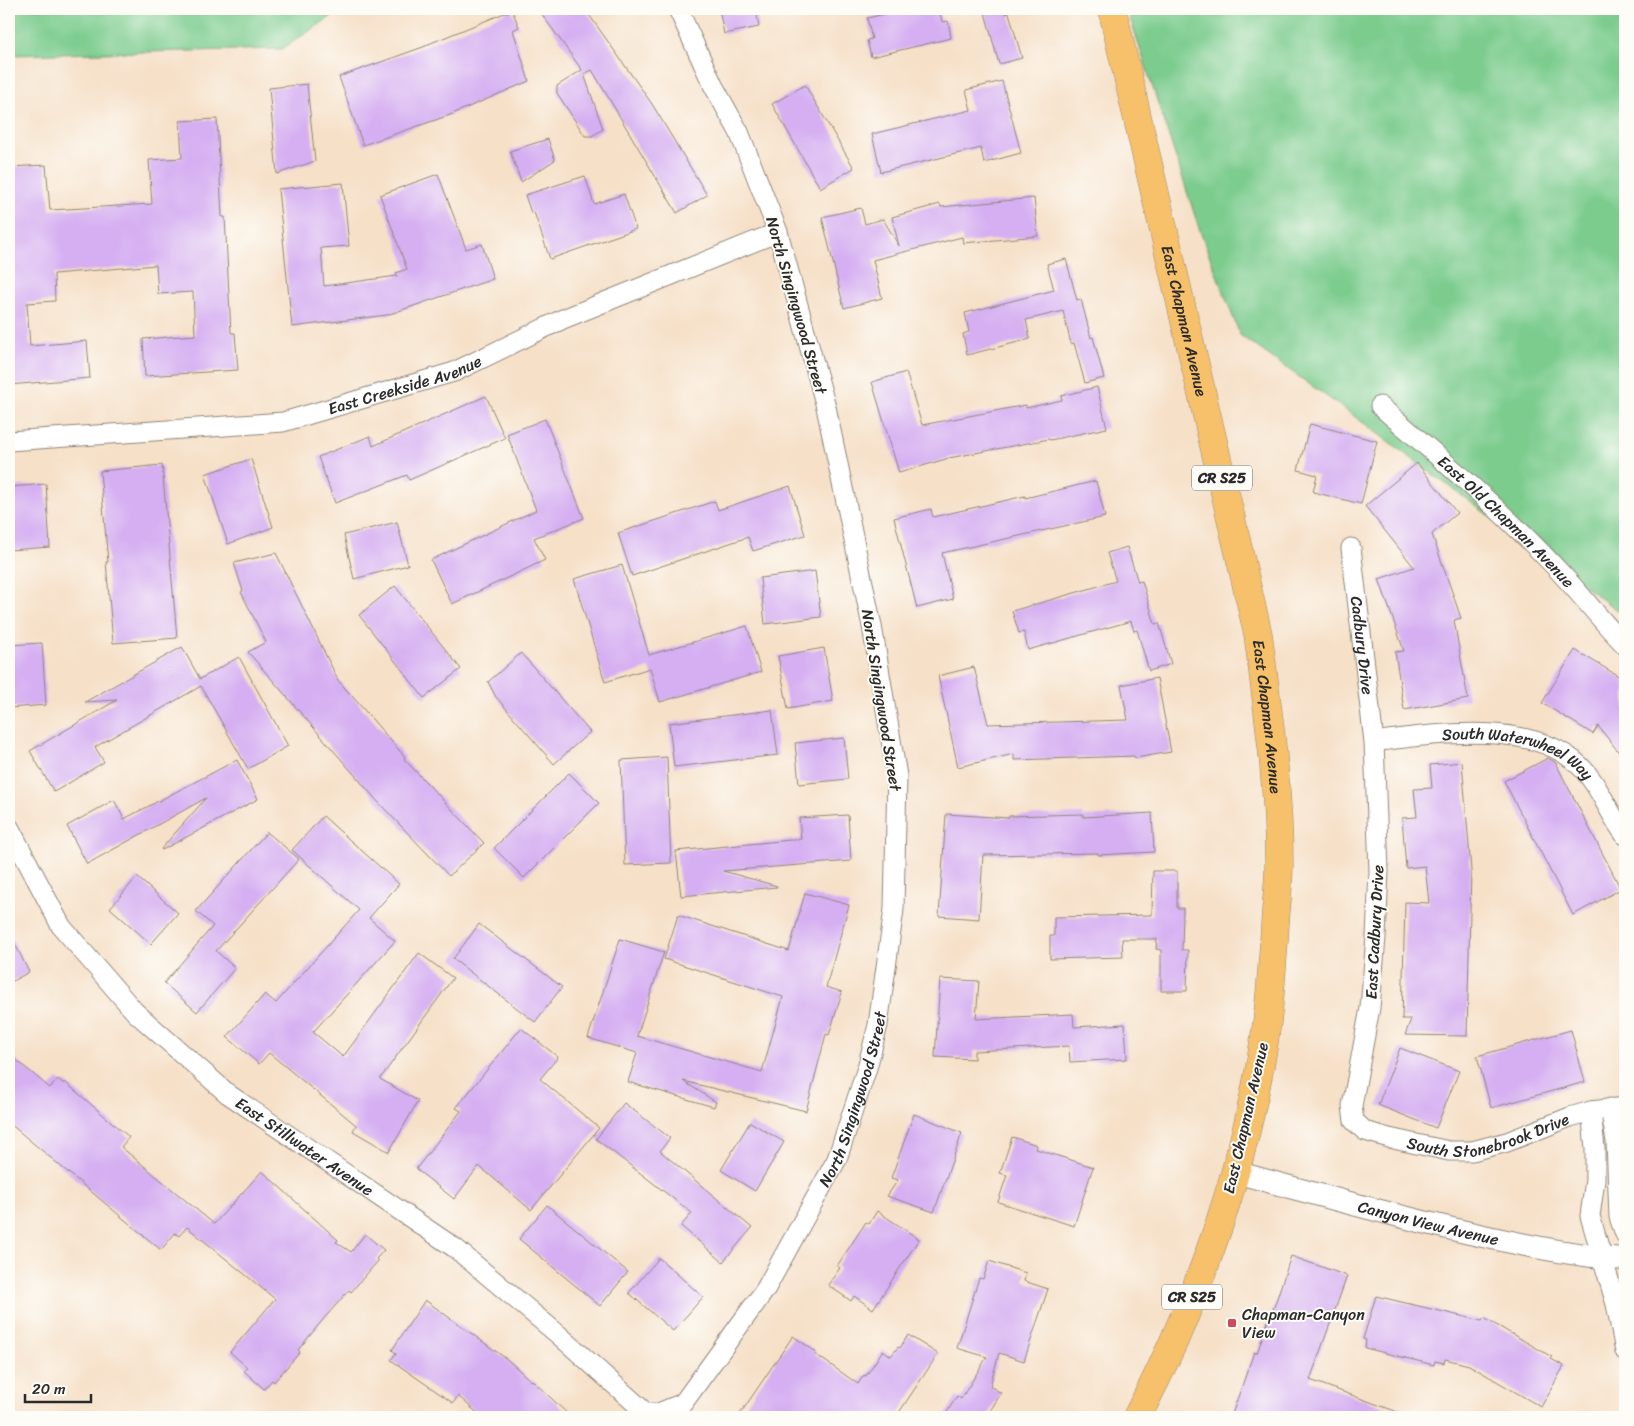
<svg xmlns="http://www.w3.org/2000/svg" width="1634" height="1426" font-family="Sriracha,sans-serif">
  <style>
    .green { fill: #7bcc8e; stroke: #537c5c }
    .building { fill: #d5aff2 }
    .lines { fill: none; stroke-linecap: round; stroke-linejoin: round }
    .minor-casing { stroke: #90867a; stroke-width: 21 }
    .tertiary-casing { stroke: #90867a; stroke-width: 24 }
    .primary-casing { stroke: #90867a; stroke-width: 29 }
    .minor { stroke: #fff; stroke-width: 19 }
    .tertiary { stroke: #fff; stroke-width: 22 }
    .primary { stroke: #f7c06b; stroke-width: 28 }
    .poi-dot { fill: #d1495b; stroke: #fdfcf7; stroke-width: 2 }
    .labels { text-anchor: middle; stroke-width: 4; stroke-linejoin: round; paint-order: stroke }
    .shield { fill: #fdfcf7; stroke: #6a6a68; stroke-width: 1 }
    .shield-label { font-size: 15px; font-weight: bold; fill: #2b2b2b }
    .street-label { font-size: 16px; fill: #2b2b2b; stroke: #fdfcf7 }
    .poi-label { font-size: 16px; fill: #2b2b2b; stroke: #fdfcf7; text-anchor: start }
  </style>
  <rect width="100%" height="100%" fill="#fdfcf7"/>
  <filter id="ink" filterUnits="userSpaceOnUse"><feTurbulence type="fractalNoise" baseFrequency=".02" numOctaves="2"/><feDisplacementMap in="SourceGraphic" scale="10" xChannelSelector="R" yChannelSelector="G"/><feConvolveMatrix kernelMatrix="1 2 1 2 8 2 1 2 1" color-interpolation-filters="sRGB"/></filter>
  <filter id="wash" filterUnits="userSpaceOnUse"><feTurbulence type="fractalNoise" baseFrequency=".0096" numOctaves="4" result="noise"/><feDisplacementMap in="SourceGraphic" scale="20" xChannelSelector="R" yChannelSelector="G"/><feGaussianBlur stdDeviation="1.12" result="paint"/><feColorMatrix in="noise" values="0 0 0 0 0 0 0 0 0 0 0 0 0 0 0 0 0 1.4 0 .05"/><feComposite in="paint" operator="in"/></filter>
  <g filter="url(#wash)">
    <rect width="100%" height="100%" fill="#f6e0c8"/>
    <!-- green -->
    <g class="green">
      <path d="M9 9H343L282 49 9 55Z"/>
      <path d="M1127 9H1625V616L1350 413 1240 335 1200 231Z"/>
    </g>
    <g id="blocks">
      <!-- building -->
      <g class="building">
        <path d="M538 9H585L652 104 707 195 677 213 592 70 584 74 603 129 592 136H585L557 93V86L582 70Z"/>
        <path d="M719 9H756L759 27 724 34Z"/>
        <path d="M907 9H939L942 22 948 21 951 38 871 57 867 40 872 39 867 18Z"/>
        <path d="M984 9H1005L1006 14 1009 13 1022 58 999 64Z"/>
        <path d="M512 10 519 27 513 30 529 81 450 115 363 145 339 77 426 46V45Z"/>
        <path d="M1002 81 1021 153 984 163 981 148 881 172 872 134 971 110 966 90Z"/>
        <path d="M307 84 315 161 277 174 269 88Z"/>
        <path d="M805 85 854 168 820 188 772 104Z"/>
        <path d="M217 119 222 217H225L231 333H235L238 370 145 376 143 339 195 335 193 292 158 294 156 265 54 274 55 301 27 303 30 346 87 341 90 378 9 385V167L46 165 50 210 152 204 149 160 182 158 180 121Z"/>
        <path d="M548 139 555 160 521 182 510 151Z"/>
        <path d="M438 174 466 249 482 244 493 279 387 315 292 327 278 189 343 183 349 246 321 248 324 286 397 276 396 273 407 269 380 195Z"/>
        <path d="M585 176 594 204 624 194 636 229 550 259 534 212 531 213 525 195Z"/>
        <path d="M1034 198 1038 236 963 243 962 237 873 260 882 298 844 308 822 217 861 208 865 224 883 219 899 246 892 217 940 204 941 207Z"/>
        <path d="M1066 259 1077 300 1081 299 1091 338 1093 337 1104 378 1085 383 1074 343 1071 344 1063 311 1026 320 1030 339 967 355 963 334 969 332 965 313 1054 290 1047 264Z"/>
        <path d="M906 372 922 425 1026 405V408L1062 400 1061 396 1097 387 1107 428 1050 440 1049 439 949 458 899 473 872 382Z"/>
        <path d="M486 396 505 438 409 480 407 475 335 503 318 457 370 436 373 446Z"/>
        <path d="M545 419 584 518 534 538 545 560 452 604 431 560 536 510 507 434Z"/>
        <path d="M1310 424 1377 441 1361 504 1313 492 1317 475 1298 470Z"/>
        <path d="M251 459 273 527 228 544 205 474Z"/>
        <path d="M1417 463 1457 513 1432 534 1461 618 1454 620 1468 699 1404 710 1395 652 1404 651 1379 579 1414 567 1365 506Z"/>
        <path d="M162 465 177 638 113 643 106 562H108L100 471Z"/>
        <path d="M1096 481 1105 517 942 553 953 599 917 608 894 518 931 509 933 517 1025 496V498Z"/>
        <path d="M46 484 50 547 9 550V487Z"/>
        <path d="M790 486 805 535 753 551 748 537 632 576 618 533 715 501 718 510Z"/>
        <path d="M397 522 408 565 354 579 344 535Z"/>
        <path d="M1127 547 1138 582 1142 581 1155 624 1159 623 1171 664 1149 671 1137 630 1134 631 1131 621 1028 650 1024 632 1019 633 1012 611 1116 581 1107 553Z"/>
        <path d="M276 553 338 680 405 757 404 759 484 843 449 876 379 803 248 652 266 642 241 592 243 591 234 563Z"/>
        <path d="M622 565 649 655 747 626 761 672 660 702 650 668 605 682 574 579Z"/>
        <path d="M815 571 821 617 765 624 760 578Z"/>
        <path d="M395 586 461 669 424 698 359 615Z"/>
        <path d="M42 643 46 705 9 708V645Z"/>
        <path d="M182 647 200 679 239 657 288 746 248 769 201 686 95 747 104 762 54 792 30 751 117 700 85 702Z"/>
        <path d="M824 648 833 701 788 709 778 656Z"/>
        <path d="M1575 650 1625 680V760L1598 726 1593 734 1542 703Z"/>
        <path d="M521 653 590 732 554 764 496 697 488 682Z"/>
        <path d="M974 667 988 724 1128 720 1121 685 1157 678 1171 752 1135 758 1134 756 1014 760V754L958 767 938 676Z"/>
        <path d="M772 710 778 755 674 767 669 723Z"/>
        <path d="M844 738 848 779 799 784 795 743Z"/>
        <path d="M667 757 671 863 625 865 621 760Z"/>
        <path d="M1548 758 1555 762 1621 889 1573 915 1504 781Z"/>
        <path d="M237 760 258 799 162 850 161 849 206 798 87 864 67 826 114 800 124 819Z"/>
        <path d="M1462 762 1471 870 1467 1036 1405 1035 1411 1019H1402L1405 902 1429 903 1425 866 1406 868 1402 818 1417 817 1414 789 1432 788 1430 765Z"/>
        <path d="M569 773 599 803 524 878 494 848Z"/>
        <path d="M1152 813 1154 852 1098 855V853L983 855 979 919 939 916 946 814 1009 818V816L1083 814V817Z"/>
        <path d="M848 815 851 861 723 871 777 886V887L681 896 676 851 801 839 799 818Z"/>
        <path d="M323 816 399 884 369 918 395 941 313 1032 343 1057 419 953 453 978 380 1079 418 1101 389 1152 353 1131 356 1125 269 1053 259 1064 227 1037 265 994 276 1003 359 910 292 850Z"/>
        <path d="M267 832 299 859 216 951 235 968 197 1012 164 983 213 926 196 911Z"/>
        <path d="M1153 871H1177V908H1183L1182 950H1188L1187 991H1161V950L1156 949 1157 939H1122L1123 957 1050 959V936H1054V917L1152 915Z"/>
        <path d="M137 877 178 913 151 944 110 908Z"/>
        <path d="M805 893 849 905 826 987 842 992 829 1035 826 1034 806 1111 683 1081 716 1102 714 1107 628 1082 637 1053 588 1038 620 939 664 952 637 1036 762 1072 783 997 664 959 678 915 789 951Z"/>
        <path d="M479 924 562 987 535 1022 453 959Z"/>
        <path d="M9 932 29 972 9 983Z"/>
        <path d="M940 979 979 981 976 1019 1073 1014 1074 1027 1125 1024 1127 1059 1070 1062 1069 1046 974 1051V1059L935 1057Z"/>
        <path d="M521 1028 558 1057 540 1079 599 1128 531 1210 479 1166 454 1199 416 1169 461 1111 456 1108Z"/>
        <path d="M1571 1030 1585 1082 1491 1108 1477 1056Z"/>
        <path d="M1400 1048 1459 1071 1436 1128 1378 1105Z"/>
        <path d="M9 1054 50 1088 58 1079 64 1084 65 1082 129 1137 121 1147 214 1224 262 1171 338 1240 336 1242 351 1252 365 1234 384 1250 376 1259 378 1261 351 1292 349 1290 321 1322 298 1350 300 1352 274 1382 272 1380 264 1389 244 1371 247 1367 230 1352 275 1299 187 1227 179 1236 175 1233 161 1250 9 1123Z"/>
        <path d="M624 1103 670 1138 660 1151 752 1228 723 1262 681 1226 692 1213 596 1139Z"/>
        <path d="M914 1114 962 1133 934 1212 887 1196 898 1180 891 1178Z"/>
        <path d="M750 1122 784 1142 755 1191 721 1170Z"/>
        <path d="M1012 1137 1037 1145 1036 1149 1093 1167 1074 1226 998 1202 1007 1175 1000 1173Z"/>
        <path d="M547 1205 628 1272 600 1306 519 1239Z"/>
        <path d="M877 1211 919 1239 873 1309 854 1296 851 1301 828 1285 840 1268 837 1266 866 1222 869 1224Z"/>
        <path d="M1291 1256 1347 1276 1310 1380 1406 1415 1405 1417H1231L1254 1352 1257 1353 1268 1321 1269 1322Z"/>
        <path d="M659 1258 703 1297 673 1331 629 1293Z"/>
        <path d="M989 1261 1026 1273 1024 1281 1048 1289 1024 1361 999 1353 990 1386 1001 1393 987 1416 990 1417H944L957 1396 961 1399 987 1357 957 1348 979 1278 983 1279Z"/>
        <path d="M1376 1296 1482 1321 1484 1318 1552 1357 1551 1359 1564 1366 1541 1407 1469 1365 1445 1359 1444 1363 1435 1361 1434 1365 1365 1348 1366 1340 1363 1339Z"/>
        <path d="M425 1300 508 1360 531 1381 532 1380 571 1417H482L458 1396 453 1403 391 1360 396 1353 392 1350Z"/>
        <path d="M908 1335 938 1354 896 1417H738L793 1336 816 1352 815 1354 858 1384 864 1375 866 1376 883 1350 891 1356 898 1347 900 1348Z"/>
      </g>
    </g>
  </g>
  <g filter="url(#ink)">
    <use href="#blocks" fill-opacity="0" stroke="#90867a" stroke-width="1"/>
    <g class="lines">
      <defs>
        <g id="minor">
          <path id="s1" d="M1380 406C1445 462 1511 518 1569 582 1588 603 1605 625 1625 645"/>
          <path id="s2" d="M9 441 283 422 454 372 563 319 778 232"/>
          <path id="s3" d="M1351 548 1374 742 1379 871 1376 937 1370 1008 1352 1106 1354 1121 1365 1131 1389 1138 1449 1151H1472L1507 1142 1570 1117 1591 1111 1625 1107"/>
          <path id="s4" d="M1374 742C1435 734 1530 719 1579 765 1600 785 1608 813 1625 835"/>
          <path id="s5" d="M9 827 61 926 135 1012 228 1094 455 1248 560 1336 645 1412 656 1414 683 1403 765 1290 837 1159 867 1068 878 1025 894 909 897 776 872 626 826 407 778 232 739 132 713 85 678 9"/>
          <path d="M1610 1108 1616 1141 1619 1217 1625 1234"/>
          <path d="M1591 1111 1595 1148V1180L1590 1216 1616 1304 1625 1351"/>
        </g>
        <g id="tertiary">
          <path id="s6" d="M1235 1172C1316 1194 1397 1217 1479 1235 1527 1246 1576 1256 1625 1259"/>
        </g>
        <g id="primary">
          <path id="s7" d="M1112 9 1258 634C1268 711 1279 787 1279 864 1279 885 1276 905 1275 925 1273 957 1271 990 1267 1022 1248 1159 1201 1295 1137 1417"/>
        </g>
      </defs>
      <!-- minor casing -->
      <use href="#minor" class="minor-casing"/>
      <!-- tertiary casing -->
      <use href="#tertiary" class="tertiary-casing"/>
      <!-- primary casing -->
      <use href="#primary" class="primary-casing"/>
      <!-- minor -->
      <use href="#minor" class="minor"/>
      <!-- tertiary -->
      <use href="#tertiary" class="tertiary"/>
      <!-- primary -->
      <use href="#primary" class="primary"/>
    </g>
  </g>
  <!-- markers -->
  <rect class="poi-dot" x="1227" y="1318" width="10" height="10" rx="2.5"/>
  <g class="labels">
    <!-- shield labels -->
    <g class="shield">
      <rect x="1192" y="465.5" width="60" height="25" rx="4"/>
      <rect x="1162" y="1284.5" width="60" height="25" rx="4"/>
    </g>
    <g class="shield-label">
      <text x="1222" y="483">CR S25</text>
      <text x="1192" y="1302">CR S25</text>
    </g>
    <!-- street labels -->
    <g class="street-label">
      <text transform="translate(797 305) rotate(74)" y="6">North Singingwood Street</text>
      <text dy="6" stroke="none"><textPath href="#s7" startOffset="320">East Chapman Avenue</textPath></text>
      <text dy="6" stroke="none"><textPath href="#s2" startOffset="402">East Creekside Avenue</textPath></text>
      <text dy="6" stroke="none"><textPath href="#s1" startOffset="171">East Old Chapman Avenue</textPath></text>
      <text dy="6" stroke="none"><textPath href="#s3" startOffset="98">Cadbury Drive</textPath></text>
      <text transform="translate(882 700) rotate(81)" y="6">North Singingwood Street</text>
      <text dy="6" stroke="none"><textPath href="#s7" startOffset="725">East Chapman Avenue</textPath></text>
      <text dy="6" stroke="none"><textPath href="#s4" startOffset="149">South Waterwheel Way</textPath></text>
      <text transform="translate(1374 932) rotate(-87)" y="6">East Cadbury Drive</text>
      <text dy="6" stroke="none"><textPath href="#s5" startOffset="1266">North Singingwood Street</textPath></text>
      <text transform="translate(1245 1118) rotate(-77)" y="6">East Chapman Avenue</text>
      <text dy="6" stroke="none"><textPath href="#s3" startOffset="719">South Stonebrook Drive</textPath></text>
      <text dy="6" stroke="none"><textPath href="#s5" startOffset="442">East Stillwater Avenue</textPath></text>
      <text dy="6" stroke="none"><textPath href="#s6" startOffset="200">Canyon View Avenue</textPath></text>
    </g>
    <!-- poi labels -->
    <g class="poi-label">
      <text x="1242" y="1320">Chapman-Canyon<tspan x="1242" dy="18">View</tspan></text>
    </g>
  </g>
  <!-- margin -->
  <rect width="1634" height="1426" fill="none" stroke="#fdfcf7" stroke-width="30"/>
  <!-- scale -->
  <path d="M25 1394v8h66v-8" fill="none" stroke="#2b2b2b" stroke-width="2.5"/>
  <text x="32" y="1394" font-size="15" fill="#2b2b2b" stroke="#fdfcf7" stroke-width="4" paint-order="stroke">20 m</text>
</svg>
